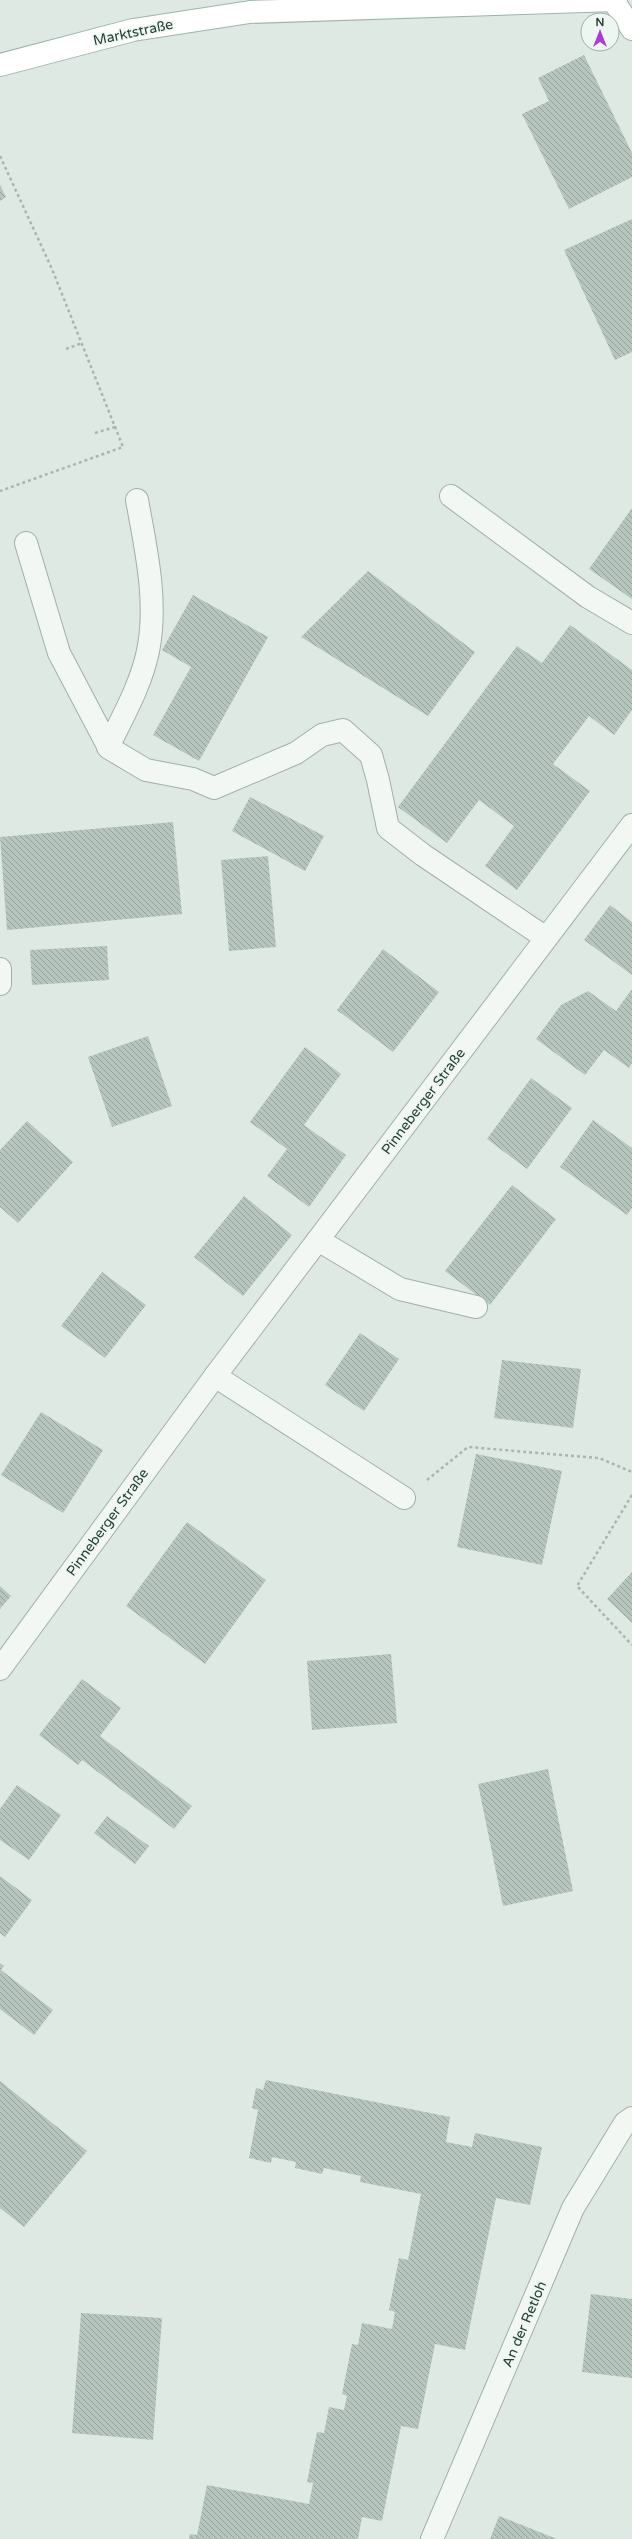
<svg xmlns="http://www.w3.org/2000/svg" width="632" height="2539" font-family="'Varela Round',sans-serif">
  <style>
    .building { fill: url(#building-back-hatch) }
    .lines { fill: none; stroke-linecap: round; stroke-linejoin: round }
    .minor-casing { stroke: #a0b0a8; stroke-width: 24 }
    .major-casing { stroke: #9db5a9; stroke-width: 24 }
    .path { stroke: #a9b5af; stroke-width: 2.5; stroke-dasharray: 3 3; stroke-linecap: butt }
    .minor { stroke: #f2f7f4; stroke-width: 22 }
    .major { stroke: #fff; stroke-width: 22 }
    .labels { text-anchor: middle; stroke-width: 3; stroke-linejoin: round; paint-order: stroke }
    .street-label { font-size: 14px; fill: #274134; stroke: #eef6f2 }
  </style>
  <defs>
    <pattern id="building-back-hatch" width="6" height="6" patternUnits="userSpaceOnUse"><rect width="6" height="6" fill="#b6c6be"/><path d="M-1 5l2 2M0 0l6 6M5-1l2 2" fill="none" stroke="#94a29b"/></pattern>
  </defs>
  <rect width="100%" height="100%" fill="#dfe9e4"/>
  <!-- building -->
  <g class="building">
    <path d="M584 55 632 153V177L569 209 522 114 549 101 538 78Z"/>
    <path d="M0 185 6 197 0 201Z"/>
    <path d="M632 219V352L615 360 564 250Z"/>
    <path d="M632 508V599L589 569Z"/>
    <path d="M368 571 475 652 428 716 301 637Z"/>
    <path d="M193 595 268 637 199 761 153 735 191 667 162 650Z"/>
    <path d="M570 625 632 670V710L614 735 589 716 553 764 590 791 517 890 485 866 514 826 479 800 447 843 398 807 517 646 542 663Z"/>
    <path d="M250 797 324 836 305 871 232 831Z"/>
    <path d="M173 822 182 914 7 930 0 837Z"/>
    <path d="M268 856 276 947 229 951 221 860Z"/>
    <path d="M610 905 632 922V975L584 940Z"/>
    <path d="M107 946 109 980 32 985 30 950Z"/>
    <path d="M383 949 439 992 393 1052 337 1010Z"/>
    <path d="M632 989V1063L629 1068 604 1050 585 1075 536 1039 561 1005 588 991 616 1011Z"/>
    <path d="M148 1036 172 1106 112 1127 88 1057Z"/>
    <path d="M305 1047 341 1074 304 1125 346 1155 309 1207 267 1176 287 1149 250 1122Z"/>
    <path d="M531 1078 572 1108 527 1169 487 1139Z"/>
    <path d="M593 1120 632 1148V1208L627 1215 560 1167Z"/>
    <path d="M27 1121 73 1162 18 1223 0 1207V1150Z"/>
    <path d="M512 1185 556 1219 490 1305 445 1271Z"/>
    <path d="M244 1196 292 1235 243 1296 194 1257Z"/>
    <path d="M102 1272 146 1305 105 1358 61 1326Z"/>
    <path d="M360 1333 399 1359 364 1411 325 1385Z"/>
    <path d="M502 1360 581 1369 573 1428 494 1418Z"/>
    <path d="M41 1412 103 1450 63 1513 1 1475Z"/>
    <path d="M476 1454 562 1471 542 1565 457 1547Z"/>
    <path d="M187 1522 266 1580 205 1664 126 1606Z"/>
    <path d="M632 1572V1623L607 1599Z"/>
    <path d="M0 1586 11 1596 0 1609Z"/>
    <path d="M391 1654 397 1723 312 1730 307 1661Z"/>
    <path d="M82 1679 121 1708 100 1736 192 1806 174 1829 82 1760 78 1765 39 1735Z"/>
    <path d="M548 1769 573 1891 503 1906 478 1784Z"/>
    <path d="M17 1785 61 1815 29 1860 0 1840V1809Z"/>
    <path d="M107 1816 149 1846 135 1864 94 1833Z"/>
    <path d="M0 1876 32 1900 5 1937 0 1933Z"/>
    <path d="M0 1963 4 1966 1 1970 53 2010 34 2035 0 2009Z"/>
    <path d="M266 2080 450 2117 446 2142 472 2147 475 2133 542 2147 530 2205 496 2198 465 2350 435 2344 418 2429 401 2426 382 2521 362 2517 358 2539H189L190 2534 197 2535 207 2485 309 2504 313 2483 307 2482 317 2432 324 2433 329 2407 344 2410 347 2396 342 2394 352 2344 358 2345 362 2323 392 2329 395 2312 389 2310 399 2258 408 2260 421 2194 360 2182 361 2176 324 2168 322 2174 295 2168 296 2162 272 2157 271 2163 249 2158 258 2110 252 2108 256 2088 263 2090Z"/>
    <path d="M0 2081 87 2151 24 2227 0 2208Z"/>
    <path d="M591 2294 632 2299V2378L582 2372Z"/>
    <path d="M81 2313 162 2318 153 2440 72 2433Z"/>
    <path d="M499 2516 557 2539H490Z"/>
  </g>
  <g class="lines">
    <defs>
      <g id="minor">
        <path d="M451 496 588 597 632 623"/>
        <path d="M26 543 59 653 109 748 146 770 193 779 214 788 296 753 322 735 343 730 371 755 378 780 388 828 423 855 546 938"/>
        <path d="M108 747C123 716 141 685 148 651 158 602 146 549 137 500"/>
        <path d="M0 969V984"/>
        <path d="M318 1240 400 1289 476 1307"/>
        <path d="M215 1376 404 1498"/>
        <path d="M0 1669 215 1376 632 825"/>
        <path d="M432 2539 573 2208 625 2123 632 2118"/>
      </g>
      <g id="major">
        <path d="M613 0 632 29"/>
        <path d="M0 65 133 30 250 12 616 0"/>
      </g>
    </defs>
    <!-- minor casing -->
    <use href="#minor" class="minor-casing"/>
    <!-- major casing -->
    <use href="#major" class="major-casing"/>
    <!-- path -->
    <g class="path">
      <path d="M0 156 52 269 123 447 0 491"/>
      <path d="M66 349 82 343"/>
      <path d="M95 433 115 427"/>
      <path d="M427 1480 468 1447 599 1458 632 1472"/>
      <path d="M632 1495 577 1586 632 1645"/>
    </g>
    <!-- minor -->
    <use href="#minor" class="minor"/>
    <!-- major -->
    <use href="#major" class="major"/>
  </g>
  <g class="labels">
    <!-- street labels -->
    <g class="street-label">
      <text transform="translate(133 32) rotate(-12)" y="5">Marktstraße</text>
      <text transform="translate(423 1101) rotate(-53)" y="5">Pinneberger Straße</text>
      <text transform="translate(107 1522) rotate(-54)" y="5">Pinneberger Straße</text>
      <text transform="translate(524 2324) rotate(-67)" y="5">An der Retloh</text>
    </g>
  </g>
  <!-- north arrow -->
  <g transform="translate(600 32)"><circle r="19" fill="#eef6f2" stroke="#9eaea6"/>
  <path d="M0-3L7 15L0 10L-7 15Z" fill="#ac3dd4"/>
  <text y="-6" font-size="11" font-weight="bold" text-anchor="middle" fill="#274134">N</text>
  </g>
</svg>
